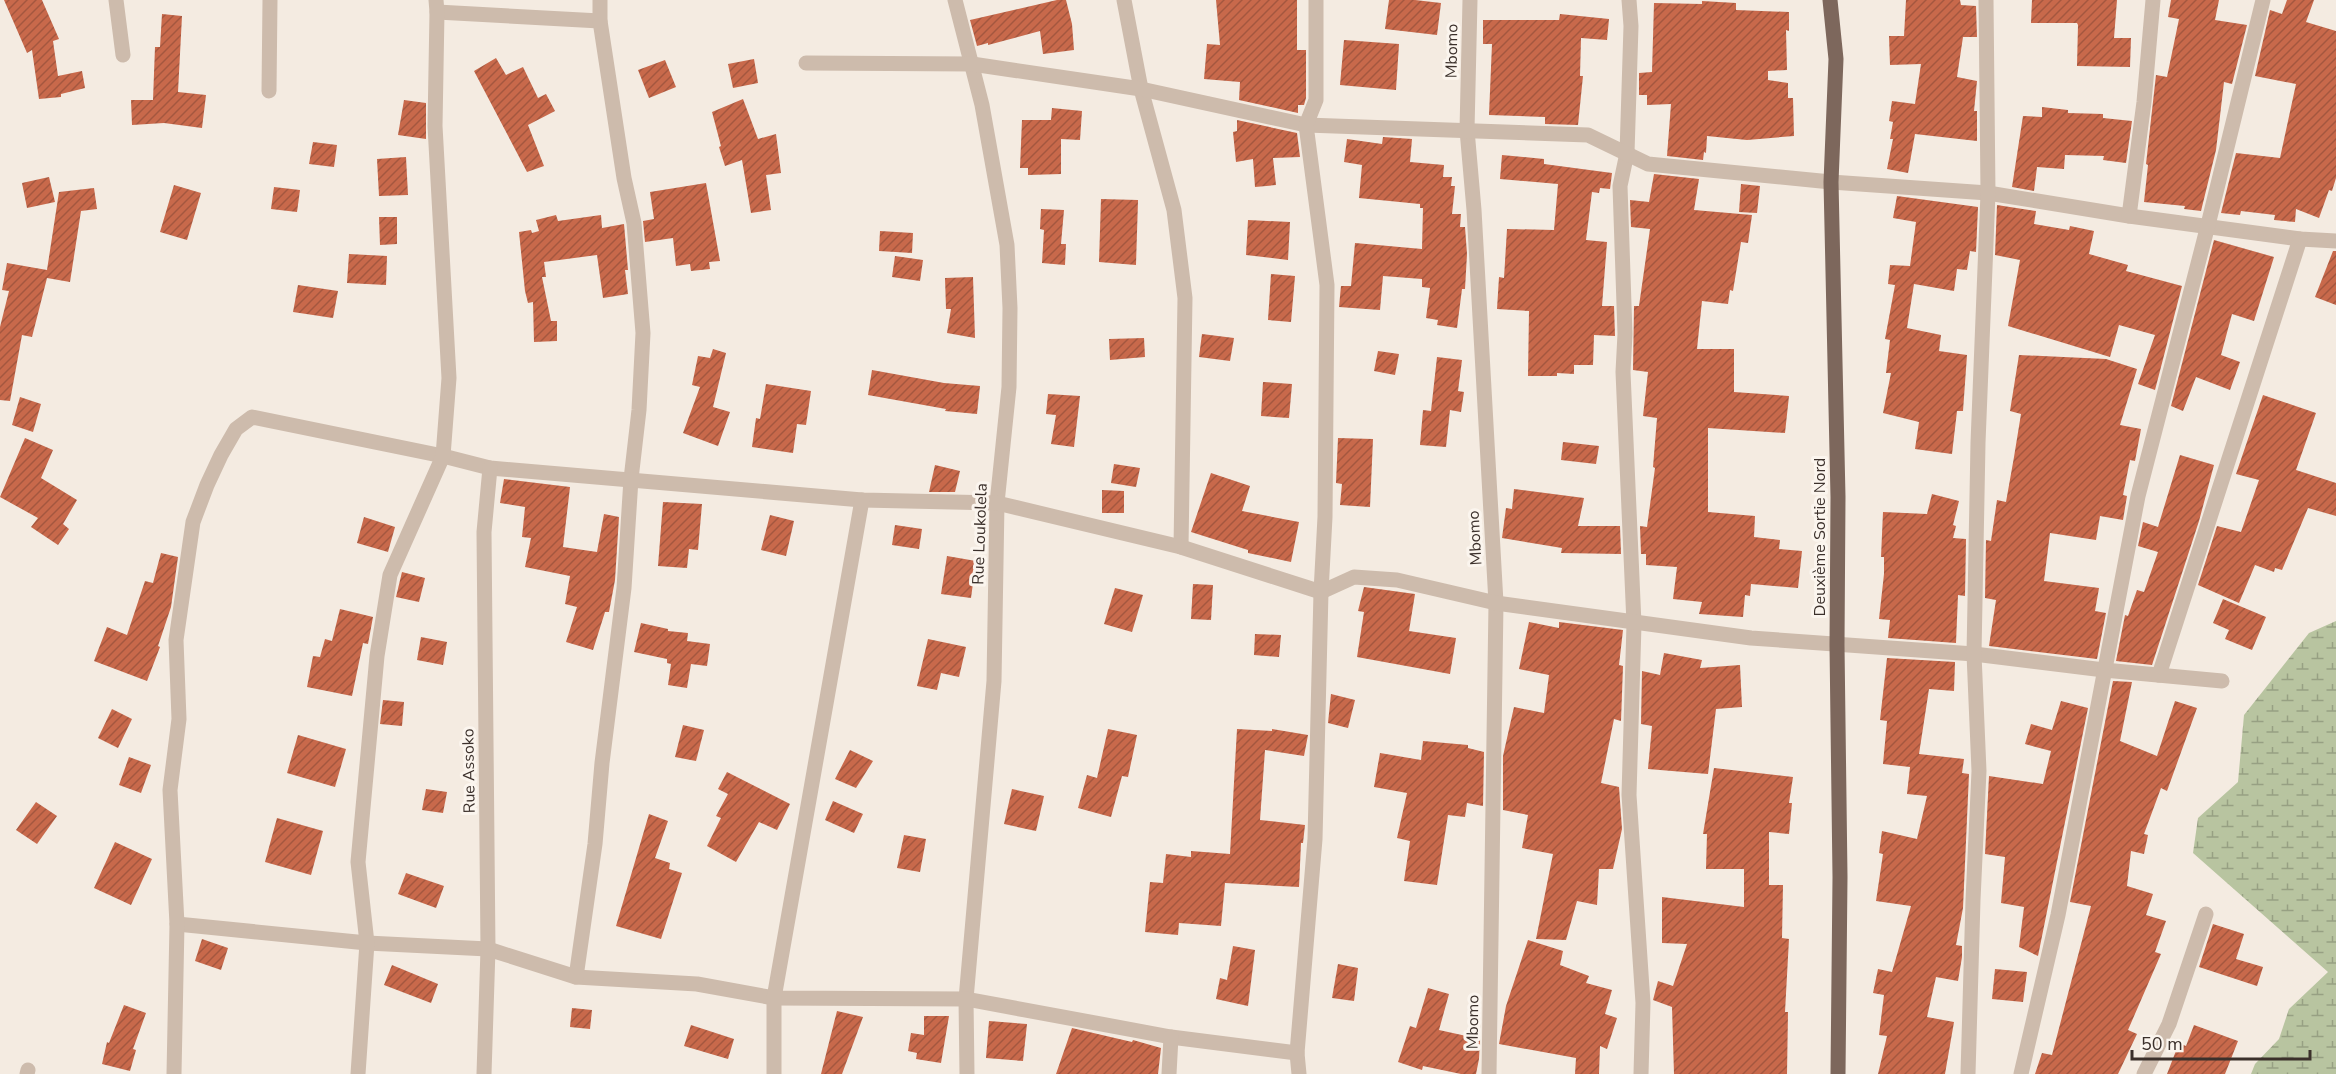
<svg xmlns="http://www.w3.org/2000/svg" width="2336" height="1074" font-family="'Nunito Sans',sans-serif">
  <style>
    .wetland { fill: url(#wetland-marsh) }
    .building { fill: url(#building-hatch) }
    .lines { fill: none; stroke-linecap: round; stroke-linejoin: round }
    .street { stroke: #cdbbac; stroke-width: 15 }
    .primary { stroke: #7d675c; stroke-width: 15 }
    .labels { text-anchor: middle; stroke-width: 6; stroke-linejoin: round; paint-order: stroke }
    .street-label { font-size: 16px; fill: #3b302b; stroke: #fbf5ee }
  </style>
  <defs>
    <pattern id="wetland-marsh" width="20" height="14" patternUnits="userSpaceOnUse" patternTransform="scale(1.5)"><rect width="20" height="14" fill="#b8c4a0"/><path d="M1 5h8M5 5V1M11 12h8M15 12V8" fill="none" stroke="#97a083"/></pattern>
    <pattern id="building-hatch" width="6" height="6" patternUnits="userSpaceOnUse" patternTransform="scale(1.5)"><rect width="6" height="6" fill="#c8694b"/><path d="M-1 1l2-2M0 6l6-6M5 7l2-2" fill="none" stroke="#a4573f"/></pattern>
  </defs>
  <rect width="100%" height="100%" fill="#f4ebe1"/>
  <!-- wetland -->
  <path class="wetland" d="M2336 621V1074H2251L2255 1064 2279 1039 2289 1009 2328 972 2193 853 2198 818 2238 782 2244 715 2309 633Z"/>
  <!-- building -->
  <g class="building">
    <path d="M4 0H42L59 39 53 41 58 76 82 71 85 88 61 94V97L39 99 32 50 27 53Z"/>
    <path d="M1057 0H1066L1072 24 1074 50 1043 54 1040 31 988 45V43L977 46 970 20Z"/>
    <path d="M1216 0H1297V50H1306V98L1304 105H1298V113L1239 100 1240 82 1204 79 1207 44 1220 45Z"/>
    <path d="M1389 0H1415L1441 3 1437 35 1385 29Z"/>
    <path d="M1906 0H1960L1961 5 1976 6 1977 37H1963L1957 77 1977 81 1974 111H1977V141L1915 134 1908 173 1887 169 1893 139H1890L1893 122 1889 121 1892 101 1915 104 1921 64 1890 65 1889 36H1904Z"/>
    <path d="M2032 0H2117L2114 38H2131L2130 67 2077 66 2078 25 2077 23H2031Z"/>
    <path d="M2171 0H2219L2215 20 2247 25 2232 84 2224 82 2216 150 2201 211 2184 209 2185 206 2144 202 2148 165 2146 164 2156 75 2167 77 2179 19 2168 17Z"/>
    <path d="M2287 0H2314L2306 22 2336 31V178L2332 191 2329 190 2319 218 2296 209 2295 222 2274 220 2275 215 2241 211 2240 215 2221 213 2236 153 2280 158 2296 84 2255 76 2270 10 2282 14Z"/>
    <path d="M1702 1 1736 3V10L1789 12V31L1786 30 1787 70 1768 71V80L1788 83V98H1793L1794 136 1747 140 1707 136 1706 153 1704 152 1703 160 1667 156 1671 104 1647 105V95H1639V73L1652 72 1654 3 1702 4Z"/>
    <path d="M162 14 182 16 178 92 206 95 202 128 164 123 132 125 131 100H153L155 47H160Z"/>
    <path d="M1560 14 1609 19 1607 40 1581 38 1580 76H1583L1578 125 1545 124V117L1489 115 1492 44H1483V20H1559Z"/>
    <path d="M1344 40 1399 44 1396 90 1340 85Z"/>
    <path d="M496 58 506 75 523 67 538 98 546 94 555 111 528 125 544 166 527 172 474 71Z"/>
    <path d="M754 59 758 83 733 88 728 64Z"/>
    <path d="M665 60 676 87 649 98 638 70Z"/>
    <path d="M743 99 758 139 776 134 781 173 766 175 771 210 751 213 742 160 725 166 719 147 721 146 712 112Z"/>
    <path d="M404 100 426 103V139L398 135Z"/>
    <path d="M2042 107 2068 110V113L2103 114V118L2132 121 2126 163 2103 160 2104 156 2065 155 2064 169 2037 167 2034 191 2012 187 2023 116 2042 117Z"/>
    <path d="M1052 108 1082 111 1080 140 1061 139V174L1028 175V168H1020L1022 120H1051Z"/>
    <path d="M1237 120 1297 133 1300 157 1273 158 1276 185 1255 187 1253 159 1236 162 1233 132 1237 131Z"/>
    <path d="M1383 137 1412 139 1410 162 1444 165 1443 177H1452L1451 186H1455L1452 214H1461L1460 227H1465L1467 254 1465 289H1462L1457 328 1437 325 1438 320 1426 318 1430 288 1422 287V279L1383 276 1380 310 1339 307 1341 286H1351L1355 243 1422 249 1423 208H1420V204L1359 198 1362 165 1344 162 1347 139 1382 144Z"/>
    <path d="M313 142 337 145 334 167 309 164Z"/>
    <path d="M1502 155 1544 159V164L1612 173 1610 189 1600 188 1599 193 1592 192 1586 240 1607 242 1602 306H1614L1615 336 1594 335 1593 365H1574V374L1557 373V376H1528L1529 311 1497 309 1499 277 1504 278 1507 229 1554 230 1558 184 1500 179Z"/>
    <path d="M406 157 408 195 379 196 377 159Z"/>
    <path d="M1654 174 1699 179 1694 210 1752 215 1748 243 1741 242 1733 291 1730 290 1728 304 1702 301 1697 349H1734V392L1789 396 1785 433 1708 428V512L1755 516 1754 537 1780 540 1779 549 1802 551 1798 588 1751 584 1750 596 1745 595 1743 617 1699 614 1702 602 1673 599 1677 567 1646 565V554H1641L1640 526 1647 527 1655 468 1653 467 1657 418 1643 416 1648 372 1633 370 1634 306H1639L1650 229 1631 227 1630 200 1649 202Z"/>
    <path d="M49 177 55 202 27 208 22 183Z"/>
    <path d="M706 183 720 261 709 262 710 269 691 271 690 264 676 266 673 238 645 242 643 221 654 219 650 192Z"/>
    <path d="M1741 184 1760 186 1757 213 1739 212Z"/>
    <path d="M174 185 201 193 187 240 160 232Z"/>
    <path d="M274 187 300 190 297 212 271 209Z"/>
    <path d="M94 188 97 209 81 211 70 282 47 278 32 337 22 335 10 401 0 400V327L9 291 2 290 7 263 47 270 59 192Z"/>
    <path d="M1897 196 1978 207 1976 252 1970 251 1967 270 1957 269 1954 291 1914 284 1907 328 1941 335 1939 351 1967 355 1963 411H1957L1952 454 1915 449 1919 422 1883 413 1891 373H1886L1890 340 1885 339 1895 285 1888 284 1890 265 1910 266 1916 222 1893 218Z"/>
    <path d="M1101 199 1138 200 1136 265 1099 262Z"/>
    <path d="M1997 205 2036 211 2034 224 2069 230 2070 226 2094 231 2089 254 2128 265 2126 271 2182 286 2155 390 2138 384 2155 335 2119 325 2110 357 2008 326 2020 260 1995 255Z"/>
    <path d="M1041 209 1064 210 1061 244H1066L1065 265 1042 263 1044 230 1040 229Z"/>
    <path d="M556 215 558 221 601 215 602 228 624 224 628 270H625L628 294 603 298 597 255 544 262 546 277H542L551 321H557V341L534 342 533 302 528 303 525 291 519 232 531 230 532 233 539 231 536 220Z"/>
    <path d="M379 217H397V244L380 245Z"/>
    <path d="M1248 220 1290 222 1288 260 1246 255Z"/>
    <path d="M880 231 913 233 912 253 879 251Z"/>
    <path d="M2214 240 2274 257 2254 321 2232 314 2221 355 2240 362 2230 390 2196 377 2183 411 2171 406Z"/>
    <path d="M2333 251H2336V305L2315 297Z"/>
    <path d="M349 254 387 256 386 285 347 283Z"/>
    <path d="M895 256 923 260 920 281 892 277Z"/>
    <path d="M1271 274 1295 276 1291 322 1268 320Z"/>
    <path d="M973 277 975 338 947 333 951 309H946L945 278Z"/>
    <path d="M298 285 338 291 333 318 293 312Z"/>
    <path d="M1202 334 1234 338 1230 361 1199 357Z"/>
    <path d="M1144 338 1145 357 1110 360 1109 339Z"/>
    <path d="M713 349 726 353 713 407 730 412 718 446 683 433 700 387 692 385 698 356 710 358Z"/>
    <path d="M1378 351 1399 354 1395 375 1374 371Z"/>
    <path d="M2019 355 2106 359 2137 369 2120 425 2141 429 2135 461 2130 460 2123 495 2127 496 2123 520 2100 516 2096 540 2050 533 2044 581 2099 588 2095 611 2106 613 2097 659 1989 646 1996 600 1985 598 1986 540 1991 541 1997 500 2006 502 2014 457 2021 414 2010 411Z"/>
    <path d="M1437 357 1462 360 1458 391 1464 392 1461 412 1450 410 1446 447 1420 445 1423 410 1431 411Z"/>
    <path d="M872 370 944 383 980 386 977 414 945 411 946 409 868 395Z"/>
    <path d="M1263 382 1292 384 1289 418 1261 416Z"/>
    <path d="M766 384 811 391 806 425 797 424 793 453 752 447 756 418 760 419Z"/>
    <path d="M1048 394 1080 396 1074 447 1051 444 1056 415 1046 414Z"/>
    <path d="M2263 395 2316 413 2296 470 2336 483V516L2308 508 2282 570 2275 568 2274 572 2255 565 2239 603 2198 585 2217 526 2241 532 2259 480 2236 474Z"/>
    <path d="M20 397 41 404 33 432 12 425Z"/>
    <path d="M25 438 53 450 41 478 77 500 63 524 69 529 58 545 31 527 38 518 0 497Z"/>
    <path d="M1338 438 1373 439 1370 507 1340 505 1342 484 1336 483Z"/>
    <path d="M1563 442 1599 446 1596 464 1561 460Z"/>
    <path d="M2180 455 2214 465 2199 521 2152 665 2116 661 2125 615 2128 616 2137 590 2144 592 2158 552 2138 546 2143 522 2158 527Z"/>
    <path d="M1114 464 1140 468 1136 487 1111 483Z"/>
    <path d="M935 465 960 471 955 492H929Z"/>
    <path d="M1211 473 1250 486 1242 511 1299 522 1291 562 1248 553V550L1191 532Z"/>
    <path d="M504 479 570 487 563 547 597 552 604 514 619 517 615 580 609 612H605L593 650 566 642 577 607 565 604 570 576 525 567 531 538 522 537 525 507 500 503Z"/>
    <path d="M1514 489 1584 498 1578 526H1620L1621 554 1561 553 1562 548 1502 538 1506 508 1512 509Z"/>
    <path d="M1102 490 1124 491V513H1102Z"/>
    <path d="M1932 494 1959 501 1953 525 1956 526 1953 538 1966 539 1965 596 1958 595 1956 643 1888 638 1890 620 1879 619 1884 574V557H1881L1883 512 1927 514Z"/>
    <path d="M663 502 702 504 698 550 689 549 687 568 658 566Z"/>
    <path d="M770 515 794 521 786 556 761 550Z"/>
    <path d="M364 517 395 527 388 552 357 543Z"/>
    <path d="M895 525 922 529 919 549 892 545Z"/>
    <path d="M161 553 178 557 171 607 158 646 160 647 147 681 94 661 107 627 127 635 145 581 153 583Z"/>
    <path d="M947 556 976 561 971 598 941 594Z"/>
    <path d="M402 572 425 578 419 602 396 597Z"/>
    <path d="M1193 584 1213 585 1211 620 1191 619Z"/>
    <path d="M1364 587 1415 594 1409 631 1456 638 1450 674 1357 657 1364 612 1358 611Z"/>
    <path d="M1115 588 1143 595 1132 632 1104 624Z"/>
    <path d="M2223 599 2266 617 2252 650 2225 639 2229 630 2213 623Z"/>
    <path d="M340 609 373 617 368 644 363 643 352 696 307 687 313 656 320 657 325 639 332 641Z"/>
    <path d="M1529 622 1559 628V622L1623 630 1619 665 1623 666 1621 721 1614 719 1601 783 1619 787 1622 829 1613 869H1599L1597 905 1577 901 1566 940 1536 939 1553 854 1522 848 1528 815 1503 810V756L1514 707 1544 713 1549 675 1519 669Z"/>
    <path d="M641 623 668 629V631L688 633 687 641 710 644 707 666 691 664 687 688 668 685 671 664 667 663V659L634 652Z"/>
    <path d="M1255 634 1281 635 1279 657 1254 655Z"/>
    <path d="M421 637 447 642 443 665 417 660Z"/>
    <path d="M928 639 966 647 959 677 941 673 937 690 917 686Z"/>
    <path d="M1664 653 1702 660 1700 668 1740 665 1742 707 1716 709 1708 774 1648 769 1652 726 1641 724 1642 671 1660 675Z"/>
    <path d="M1887 658 1955 662 1954 691 1929 689 1919 754 1964 759 1962 773 1969 774 1963 908 1956 945 1962 946V957L1958 981 1936 977 1927 1017 1954 1022 1945 1074H1878L1887 1036 1879 1035 1884 995 1873 993 1878 969 1892 972 1911 906 1876 901 1883 854 1879 853 1882 831 1917 839 1927 796 1907 794 1910 767 1883 764 1887 721 1880 720Z"/>
    <path d="M2113 681 2132 682 2120 741 2157 756 2175 701 2197 708 2167 791 2161 788 2144 834 2148 835 2144 854 2131 851 2127 886 2153 894 2146 915 2166 921 2155 952 2161 954 2128 1030 2137 1034 2118 1074H2035L2042 1053 2052 1055 2091 906 2070 902Z"/>
    <path d="M1331 694 1355 700 1348 728 1328 723Z"/>
    <path d="M383 700 404 702 402 726 380 724Z"/>
    <path d="M2061 701 2088 708 2038 956 2019 947 2024 907 2001 903 2005 857 1985 854 1989 776 2043 784 2051 751 2025 744 2031 724 2052 730Z"/>
    <path d="M112 709 132 719 118 748 98 738Z"/>
    <path d="M683 725 704 730 696 761 675 757Z"/>
    <path d="M1108 729 1137 735 1128 777 1122 776 1111 817 1078 808 1087 775 1097 778Z"/>
    <path d="M1237 729 1272 731V729L1308 735 1304 756 1265 750 1260 820 1305 825 1303 843H1301L1299 887 1225 883 1221 926 1179 923 1178 935 1145 932 1150 882 1163 883 1166 854 1191 857V851L1230 854Z"/>
    <path d="M298 735 346 749 335 787 287 773Z"/>
    <path d="M1423 741 1468 745V748L1484 752 1483 806 1467 803 1465 817 1448 815 1437 885 1404 881 1410 841 1397 838 1407 793 1374 787 1380 753 1421 760Z"/>
    <path d="M850 750 873 761 856 788 835 779Z"/>
    <path d="M129 757 151 765 141 793 119 785Z"/>
    <path d="M1714 768 1793 777 1789 803H1792L1789 834 1769 832V885H1783L1782 938 1789 939 1785 1012H1788L1787 1074H1674L1672 1007 1653 1000 1658 981 1673 986 1687 944 1662 943V897L1744 907V869H1706L1707 834H1703Z"/>
    <path d="M727 772 790 804 777 830 759 822 736 862 707 846 721 818 716 816 728 794 718 789Z"/>
    <path d="M426 789 447 792 443 813 422 810Z"/>
    <path d="M1012 789 1044 796 1036 831 1004 824Z"/>
    <path d="M833 801 863 814 854 833 825 820Z"/>
    <path d="M36 802 57 816 37 844 16 830Z"/>
    <path d="M649 814 668 821 655 858 670 863 669 869 682 873 661 939 616 926Z"/>
    <path d="M277 818 323 831 311 875 265 862Z"/>
    <path d="M904 835 926 839 920 872 897 868Z"/>
    <path d="M115 842 152 859 131 905 94 888Z"/>
    <path d="M406 873 444 886 436 908 398 894Z"/>
    <path d="M2213 924 2244 934 2236 959 2263 967 2257 986 2199 967Z"/>
    <path d="M202 939 228 948 221 970 195 961Z"/>
    <path d="M1528 940 1563 951 1560 965 1589 976 1586 983 1612 990 1605 1014 1617 1018 1607 1049 1600 1046 1599 1074H1575L1576 1058 1499 1044 1506 1006Z"/>
    <path d="M1233 946 1255 950 1248 1006 1216 999 1220 978 1227 980Z"/>
    <path d="M1338 964 1358 968 1354 1001 1332 998Z"/>
    <path d="M392 965 438 984 431 1003 384 985Z"/>
    <path d="M1995 969 2027 972 2023 1002 1992 999Z"/>
    <path d="M1428 988 1449 994 1439 1030 1480 1039 1479 1059 1476 1074H1461L1423 1066 1422 1070 1398 1062 1410 1026 1416 1028Z"/>
    <path d="M124 1005 146 1013 133 1049 136 1050 130 1071 102 1064 107 1042 109 1043Z"/>
    <path d="M572 1008 592 1010 590 1029 570 1027Z"/>
    <path d="M837 1011 863 1017 842 1074H821Z"/>
    <path d="M924 1016H949L941 1063 916 1059 917 1053 908 1051 911 1033 924 1035Z"/>
    <path d="M989 1021 1027 1024 1023 1061 986 1058Z"/>
    <path d="M691 1025 734 1039 728 1059 684 1046Z"/>
    <path d="M2194 1025 2238 1041 2225 1074H2167L2179 1043 2186 1046Z"/>
    <path d="M1072 1028 1132 1042 1133 1040 1161 1048 1158 1074H1056Z"/>
  </g>
  <g class="lines">
    <!-- street -->
    <g class="street">
      <path d="M116 0 123 55"/>
      <path d="M955 0 982 105 1007 245 1010 308 1009 387 997 503 994 681 966 999 967 1074"/>
      <path d="M1124 0 1141 89 1174 210 1185 298 1181 547"/>
      <path d="M1470 0 1467 130 1474 210 1496 603 1489 1074"/>
      <path d="M1629 0 1631 26 1627 153 1620 186 1625 334 1623 372 1634 624 1629 795 1643 1003 1641 1074"/>
      <path d="M437 12 600 21"/>
      <path d="M806 63 972 64 1141 89 1306 125 1588 135 1648 164 1831 182 1988 193 2129 216 2300 239 2336 241"/>
      <path d="M269 91 270 0"/>
      <path d="M2129 216 2144 102 2153 0"/>
      <path d="M2159 675 2300 239"/>
      <path d="M177 924 367 943 488 949 576 977 697 984 774 998 966 999 1171 1037 1297 1053"/>
      <path d="M576 977 595 844 602 763 624 588 631 479 639 410 643 333 634 223 624 178 600 21V0"/>
      <path d="M27 1074 28 1070"/>
      <path d="M174 1074 177 924 170 790 179 719 176 640 193 522 207 485 221 455 236 429 252 417 443 456 490 468 862 500 997 503 1181 547 1321 592 1354 577 1397 580 1496 603 1751 638 1974 654 2104 670 2222 681"/>
      <path d="M358 1074 367 943 358 862 377 656 390 575 443 456 449 378 435 126 437 12 436 0"/>
      <path d="M484 1074 488 949 484 532 490 468"/>
      <path d="M774 1074V998L862 500"/>
      <path d="M1169 1074 1171 1037"/>
      <path d="M1299 1074 1297 1053 1315 839 1321 592 1325 517 1327 285 1306 125 1316 100V0"/>
      <path d="M1968 1074 1973 900 1979 771 1974 654 1978 443 1988 193 1986 0"/>
      <path d="M2021 1074 2058 915 2138 496 2208 225 2263 0"/>
      <path d="M2144 1074 2169 1024 2206 914"/>
    </g>
    <!-- primary -->
    <path class="primary" d="M1830 0 1836 59 1831 182 1838 497 1837 645 1840 877 1838 1074"/>
  </g>
  <g class="labels">
    <!-- street labels -->
    <g class="street-label">
      <text transform="translate(1451 51) rotate(-89)" y="6">Mbomo</text>
      <text transform="translate(979 534) rotate(-88)" y="6">Rue Loukolela</text>
      <text transform="translate(1819 537) rotate(-90)" y="6">Deuxième Sortie Nord</text>
      <text transform="translate(1474 538) rotate(-93)" y="6">Mbomo</text>
      <text transform="translate(468 771) rotate(-91)" y="6">Rue Assoko</text>
      <text transform="translate(1472 1022) rotate(-89)" y="6">Mbomo</text>
    </g>
  </g>
  <!-- scale -->
  <path d="M2132 1050v9h178v-9" fill="none" stroke="#3b302b" stroke-width="3"/>
  <text x="2141" y="1050" font-size="18" fill="#3b302b" stroke="#fbf5ee" stroke-width="4.5" paint-order="stroke">50 m</text>
</svg>
